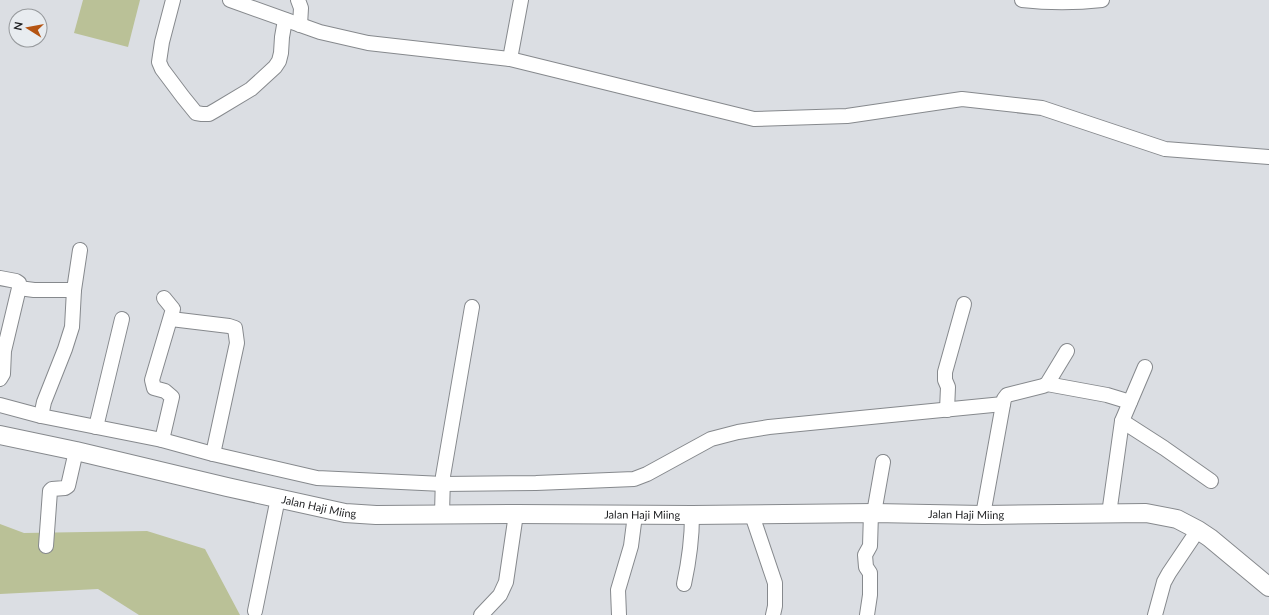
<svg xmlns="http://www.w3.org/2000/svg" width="1269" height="615" font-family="Lato,sans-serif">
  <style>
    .green { fill: #bac197 }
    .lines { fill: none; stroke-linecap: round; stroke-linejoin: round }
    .minor-casing { stroke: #86898d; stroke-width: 16 }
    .major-casing { stroke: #86898d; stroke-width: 20 }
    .minor { stroke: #fff; stroke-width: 14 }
    .major { stroke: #fff; stroke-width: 18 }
    .labels { text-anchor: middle; stroke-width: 4; stroke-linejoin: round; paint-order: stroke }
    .street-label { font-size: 11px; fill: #1e1f21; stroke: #e8ecf0 }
  </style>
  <rect width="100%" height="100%" fill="#dbdee3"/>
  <!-- green -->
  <g class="green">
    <path d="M83 0H140L128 47 74 33Z"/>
    <path d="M0 524 24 533 147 531 205 549 240 615H139L98 589 0 594Z"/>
  </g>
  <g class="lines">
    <defs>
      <g id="minor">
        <path d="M173 0 162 42 159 62 162 69 183 97 196 113 202 114H209L216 110 251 89 275 67 279 61 281 53 282 37 285 20"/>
        <path d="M230 0 320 32 368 43 510 59 754 119 847 116 962 99 1042 108 1165 149 1269 157"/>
        <path d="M298 0 301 8 300 25"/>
        <path d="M1022 0C1048 3 1076 3 1102 0"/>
        <path d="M510 59 521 0"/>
        <path d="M0 278 16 281 19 283V288L4 351 3 374 0 379"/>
        <path d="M19 288 34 290H74"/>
        <path d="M171 319 229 326 235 328 237 343 213 454"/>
        <path d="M1047 384 1107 395 1130 402"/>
        <path d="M0 405 41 416 162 440 213 454 317 478 443 484 536 483 634 479 647 474 711 439 738 432 769 427 1003 404"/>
        <path d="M947 410 948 387 945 380V372L964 304"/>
        <path d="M41 416 44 402 65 349 72 327 74 290 80 250"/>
        <path d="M1122 421 1164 448 1211 481"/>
        <path d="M96 427 122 319"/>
        <path d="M162 440 172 397 165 391 154 388 152 380 173 309 164 298"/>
        <path d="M874 513 883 462"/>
        <path d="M442 514 443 476 472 307"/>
        <path d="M1109 514 1122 421 1145 367"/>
        <path d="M752 515 775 583V606L773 615"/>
        <path d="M983 515 1004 399 1007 395 1043 386 1047 384 1067 351"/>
        <path d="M46 546 50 491 52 489 65 488 68 486 76 451"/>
        <path d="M684 584C689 561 692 539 692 515"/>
        <path d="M255 611 278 498"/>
        <path d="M481 615 500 595 506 582 516 514"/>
        <path d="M619 615 618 590 631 546 635 515"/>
        <path d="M867 615 870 595V573L866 567 865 555 870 546 871 513"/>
        <path d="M1155 615 1164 582 1169 573 1198 530"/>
      </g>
      <g id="major">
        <path id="s1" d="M0 435 76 451 227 487 345 513 376 515 516 514 692 515 874 513 983 515 1146 513 1177 519 1198 530 1210 538 1269 587"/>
      </g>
    </defs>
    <!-- minor casing -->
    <use href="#minor" class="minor-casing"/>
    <!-- major casing -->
    <use href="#major" class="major-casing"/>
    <!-- minor -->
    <use href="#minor" class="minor"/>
    <!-- major -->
    <use href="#major" class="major"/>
  </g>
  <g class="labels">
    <!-- street labels -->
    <g class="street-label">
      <text dy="4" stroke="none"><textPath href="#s1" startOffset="327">Jalan Haji Miing</textPath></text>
      <text dy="4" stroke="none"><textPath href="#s1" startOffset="975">Jalan Haji Miing</textPath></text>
      <text dy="4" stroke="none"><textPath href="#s1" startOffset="651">Jalan Haji Miing</textPath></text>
    </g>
  </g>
  <!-- north arrow -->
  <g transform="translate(28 28) rotate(281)"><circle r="19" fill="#e8ecf0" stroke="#979a9d"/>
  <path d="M0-3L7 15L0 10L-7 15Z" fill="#b55412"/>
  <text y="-6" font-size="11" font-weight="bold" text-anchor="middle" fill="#1e1f21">N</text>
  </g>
</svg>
